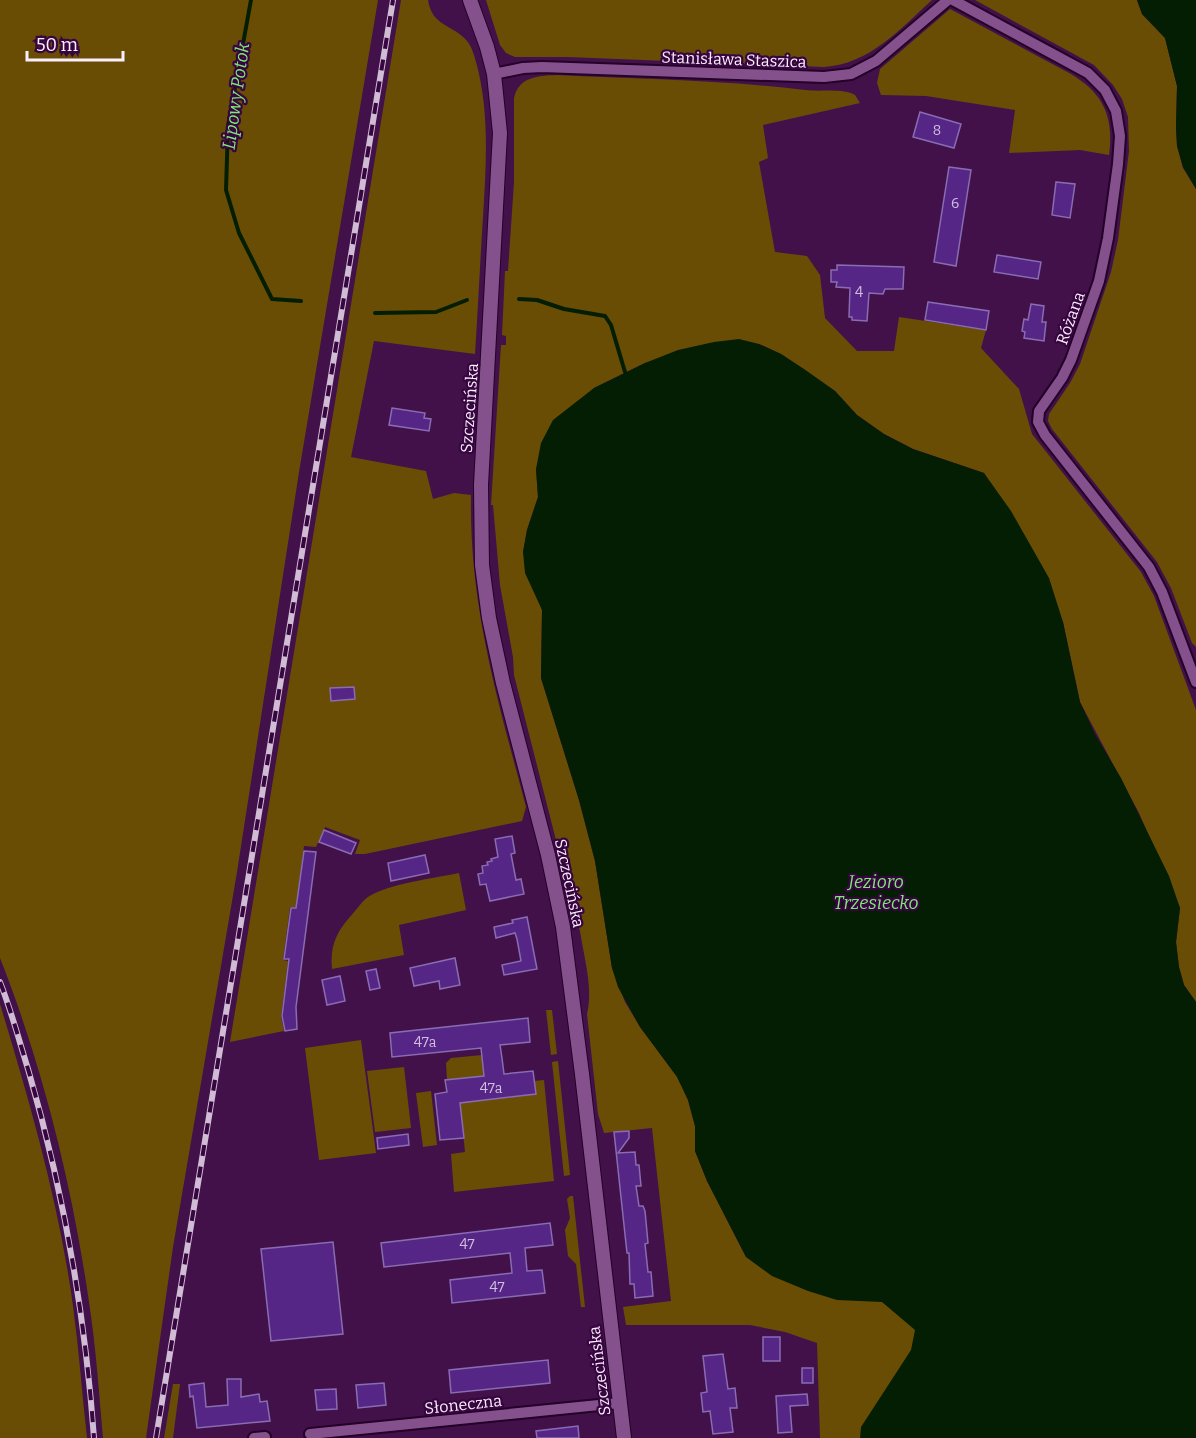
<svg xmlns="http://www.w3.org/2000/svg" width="1196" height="1438" font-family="Bitter,serif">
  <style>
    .green { fill: #6a4d05 }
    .water { fill: #041e03 }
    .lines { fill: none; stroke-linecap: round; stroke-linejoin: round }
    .stream { stroke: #041e03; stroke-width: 4 }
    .building { fill: #552685; stroke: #896cb2; stroke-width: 1.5 }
    .minor-casing { stroke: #240129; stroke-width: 14 }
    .tertiary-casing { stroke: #240129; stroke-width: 16 }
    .minor { stroke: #85518c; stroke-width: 10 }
    .tertiary { stroke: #85518c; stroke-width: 14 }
    .rail-casing { stroke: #d0bcd4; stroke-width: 6 }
    .rail { stroke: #37053f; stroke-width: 4; stroke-dasharray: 11; stroke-linecap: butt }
    .labels { text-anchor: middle; stroke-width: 4.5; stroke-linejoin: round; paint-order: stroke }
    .number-label { font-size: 14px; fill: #d2bddf }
    .street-label { font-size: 16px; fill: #fbeffd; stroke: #37053f }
    .water-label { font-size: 18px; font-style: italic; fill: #7ee876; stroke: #37053f }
  </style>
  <rect width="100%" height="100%" fill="#42114a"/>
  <!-- green -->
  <g class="green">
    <path d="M0 0H378L299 472 237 872 173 1247 146 1438H103C99 1393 96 1347 89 1302 72 1185 43 1067 0 958Z"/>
    <path d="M401 0H428C432 27 453 24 467 41 472 47 474 55 476 62 490 112 486 166 483 217 480 263 478 309 475 354L374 341 351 457 426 471 433 499 454 493 471 495C469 606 498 701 526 807L522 821 365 854H355L360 840 325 827 316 847 304 846 296 907H290L283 960 288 961 281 1017 284 1031 230 1042Z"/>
    <path d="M486 0H932C900 29 870 64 824 67L567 57H515L506 53 500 45Z"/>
    <path d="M975 0H1137L1142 14 1165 38 1177 86 1176 127 1177 146 1183 168 1196 189V647L1192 643 1171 588 1157 562 1052 429 1048 421 1049 414 1070 383 1080 364 1111 272 1118 240 1129 151 1128 117 1122 99 1113 85 1094 65Z"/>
    <path d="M950 9 1071 74C1104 94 1114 117 1109 155L1080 150 1009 153 1015 110 926 96 881 95 877 83 880 69Z"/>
    <path d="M557 75C640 79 723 80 805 90 821 92 842 88 855 95L860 103 763 125 768 158 759 162 775 252 807 256 820 275 825 318 857 351H894L899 317 986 330 981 348 1019 389 1032 434 1040 444 1141 572 1154 596 1196 710V1002L1184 985 1179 967 1176 942 1180 908 1139 813 1080 702 1063 622 984 473 913 449 884 434 857 415 835 391 781 354 759 344 645 363 594 388 536 469 538 497 527 530 523 552 542 610 541 678 579 800 595 861 612 968 625 1002 640 1027 677 1076 688 1100 695 1126V1151L707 1181 746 1257 926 1295 904 1438H820L817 1343 785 1332 750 1325H626L623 1307 671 1301 652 1128 604 1133 598 1114 587 1014C593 989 585 962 581 937 575 905 572 878 558 848L514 675 513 657 500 585 493 505H491L501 345H506V336L502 335 505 271H508L514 182V98C519 76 539 76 557 75Z"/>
    <path d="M459 873 466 910 399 925 404 955 332 969C330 948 335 934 349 918 356 911 360 903 368 897 387 884 435 878 459 873Z"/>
    <path d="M0 1004C30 1103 59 1203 73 1306 79 1350 82 1394 87 1438H0Z"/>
    <path d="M546 1010H552L557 1054 551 1055Z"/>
    <path d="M361 1040 376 1153 319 1160 305 1048Z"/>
    <path d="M482 1055 484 1076 447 1080 446 1063 451 1058Z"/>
    <path d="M558 1061 570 1175 564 1176 552 1062Z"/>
    <path d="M404 1067 411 1128 375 1132 367 1071Z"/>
    <path d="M544 1080 554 1181 454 1192 451 1154 465 1152 460 1103 535 1094 534 1081Z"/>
    <path d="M431 1091 437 1145 423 1147 416 1093Z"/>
    <path d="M570 1196H573L585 1307H581L576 1264 568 1256 565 1230 570 1218 567 1199Z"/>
    <path d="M173 1384H180L173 1438H164Z"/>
  </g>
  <!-- water -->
  <g class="water">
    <path d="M1137 0H1196V189L1183 167 1177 146 1176 127 1177 86 1165 38 1142 14Z"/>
    <path d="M739 339 759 344 781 354 804 369 835 391 857 415 884 434 913 449 984 473 1011 511 1049 578 1063 622 1080 702 1095 734 1121 778 1169 876 1180 908 1176 942 1179 967 1184 985 1196 1002V1438H860L861 1427 911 1350 915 1330 882 1302 837 1300 808 1291 772 1276 746 1257 707 1181 695 1151V1126L688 1100 677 1077 640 1027 618 987 612 968 595 861 579 800 541 678 542 610 525 573 523 552 527 530 538 497 536 469 541 443 553 420 594 388 645 363 678 350 714 342Z"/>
  </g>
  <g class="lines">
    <!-- stream -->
    <g class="stream">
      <path d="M251 0 228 126 226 190 239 233 272 299 301 301"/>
      <path d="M519 299 537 300 564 309 605 316 611 325 625 372"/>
      <path d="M375 313 436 312 467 300"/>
    </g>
  </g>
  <!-- building -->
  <g class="building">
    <path d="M920 112 961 124 954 148 913 137Z"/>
    <path d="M949 167 971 170 956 266 934 262Z"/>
    <path d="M1056 182 1075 184 1070 218 1052 215Z"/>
    <path d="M997 255 1041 262 1038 279 994 272Z"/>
    <path d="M837 265 904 267 903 289H885L883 294 869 293 867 321 852 320V317H849L850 288 836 287 837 282H831V270H837Z"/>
    <path d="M928 302 989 311 986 330 925 320Z"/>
    <path d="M1031 304 1044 306 1042 322H1046L1044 341 1024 338 1025 332 1022 331 1024 319 1028 320Z"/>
    <path d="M392 408 425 413 424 418 431 419 429 431 389 425Z"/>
    <path d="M354 687 355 699 331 701 330 688Z"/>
    <path d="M324 830 356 843 351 854 319 842Z"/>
    <path d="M512 836 515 853 511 854 516 880 521 879 524 894 490 901 486 884 480 885 478 874 483 873 482 866 488 865 487 862 492 861 491 859 498 857 495 839Z"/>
    <path d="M304 851 316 852 296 1007 297 1029 285 1031 282 1016 289 959H284L291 908H296Z"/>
    <path d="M425 855 429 873 391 881 388 863Z"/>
    <path d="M527 917 537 969 504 975 502 965 521 961 517 939 515 933 496 938 494 927 513 923 512 920Z"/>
    <path d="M455 958 460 985 440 989 439 981 414 986 410 968Z"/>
    <path d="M376 969 380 988 370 990 366 971Z"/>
    <path d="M340 976 345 1001 327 1005 322 980Z"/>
    <path d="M528 1018 530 1042 500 1045 502 1058 504 1074 533 1071 536 1094 460 1103 464 1138 440 1140 435 1094 447 1092 445 1080 484 1076 481 1048 392 1057 390 1033Z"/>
    <path d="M629 1131V1138L618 1153 635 1152 636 1165H639L641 1186H636L639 1206H643L645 1211 648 1243 645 1244 648 1272H651L653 1296 635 1298 634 1284H630L629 1253H627L614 1132Z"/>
    <path d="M408 1134 409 1145 378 1149 377 1138Z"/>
    <path d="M550 1223 553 1245 525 1248 527 1271 542 1270 545 1293 452 1303 450 1280 512 1273 510 1253 384 1267 381 1243Z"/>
    <path d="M333 1242 343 1334 271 1341 261 1249Z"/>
    <rect x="763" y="1337" width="17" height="24"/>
    <path d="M723 1354 728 1389 735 1388 737 1408H730L733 1432 713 1434 710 1411 703 1412 701 1393 707 1392 703 1356Z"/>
    <path d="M548 1360 550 1383 451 1393 449 1370Z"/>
    <rect x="802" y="1368" width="11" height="15"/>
    <path d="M227 1379H241V1397L259 1394 260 1402 267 1401 270 1421 197 1428 193 1396 190 1397 189 1385 204 1383 206 1407 228 1405Z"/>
    <path d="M384 1383 386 1405 358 1408 356 1385Z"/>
    <path d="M336 1389 337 1409 317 1410 315 1390Z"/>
    <path d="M807 1394 808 1405 790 1406 792 1432 778 1433 776 1396Z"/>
    <path d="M578 1426 579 1438H537L536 1431Z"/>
  </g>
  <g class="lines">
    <defs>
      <g id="minor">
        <path d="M953 0 1088 73 1105 90 1116 111 1120 136 1118 164 1108 238 1099 281 1071 360 1062 378 1039 411 1038 422 1045 435 1149 567 1162 592 1196 682"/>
        <path d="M494 74 523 68 542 67 824 77 851 74 876 61 948 0"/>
        <path d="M310 1434 619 1403"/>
        <path d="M254 1438 265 1437"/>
      </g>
      <path id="tertiary" d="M470 0 487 47 494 74 500 133 481 485 482 565 489 618 503 683 548 855 563 927 582 1074 624 1438"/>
    </defs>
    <!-- minor casing -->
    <use href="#minor" class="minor-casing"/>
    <!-- tertiary casing -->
    <use href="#tertiary" class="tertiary-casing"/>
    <!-- minor -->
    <use href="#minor" class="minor"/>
    <!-- tertiary -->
    <use href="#tertiary" class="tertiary"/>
    <defs>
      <g id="rail">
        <path d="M0 982C11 1010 19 1040 28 1069 63 1189 85 1313 94 1438"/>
        <path d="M156 1438 393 0"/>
      </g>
    </defs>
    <!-- rail casing -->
    <use href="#rail" class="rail-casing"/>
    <!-- rail -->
    <use href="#rail" class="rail"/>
  </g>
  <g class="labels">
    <!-- number labels -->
    <g class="number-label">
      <text x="937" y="135">8</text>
      <text x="955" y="208">6</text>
      <text x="859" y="297">4</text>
      <text x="425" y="1047">47a</text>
      <text x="491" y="1093">47a</text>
      <text x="467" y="1249">47</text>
      <text x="497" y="1292">47</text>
    </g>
    <!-- street labels -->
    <g class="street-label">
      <text transform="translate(734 59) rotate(2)" y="6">Stanisława Staszica</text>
      <text transform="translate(1070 318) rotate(-70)" y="6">Różana</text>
      <text transform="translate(469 408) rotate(-86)" y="6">Szczecińska</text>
      <text transform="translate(570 883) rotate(78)" y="6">Szczecińska</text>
      <text transform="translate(599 1371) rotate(-97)" y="6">Szczecińska</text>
      <text transform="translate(463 1404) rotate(-6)" y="6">Słoneczna</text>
    </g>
    <!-- water labels -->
    <g class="water-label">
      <text transform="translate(236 96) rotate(-82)" y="6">Lipowy Potok</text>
      <text x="876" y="888">Jezioro<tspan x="876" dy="21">Trzesiecko</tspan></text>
    </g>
  </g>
  <!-- scale -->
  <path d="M27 51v9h96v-9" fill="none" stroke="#fbeffd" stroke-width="3"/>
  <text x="36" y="51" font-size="18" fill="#fbeffd" stroke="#37053f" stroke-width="4.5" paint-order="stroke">50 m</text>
</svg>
